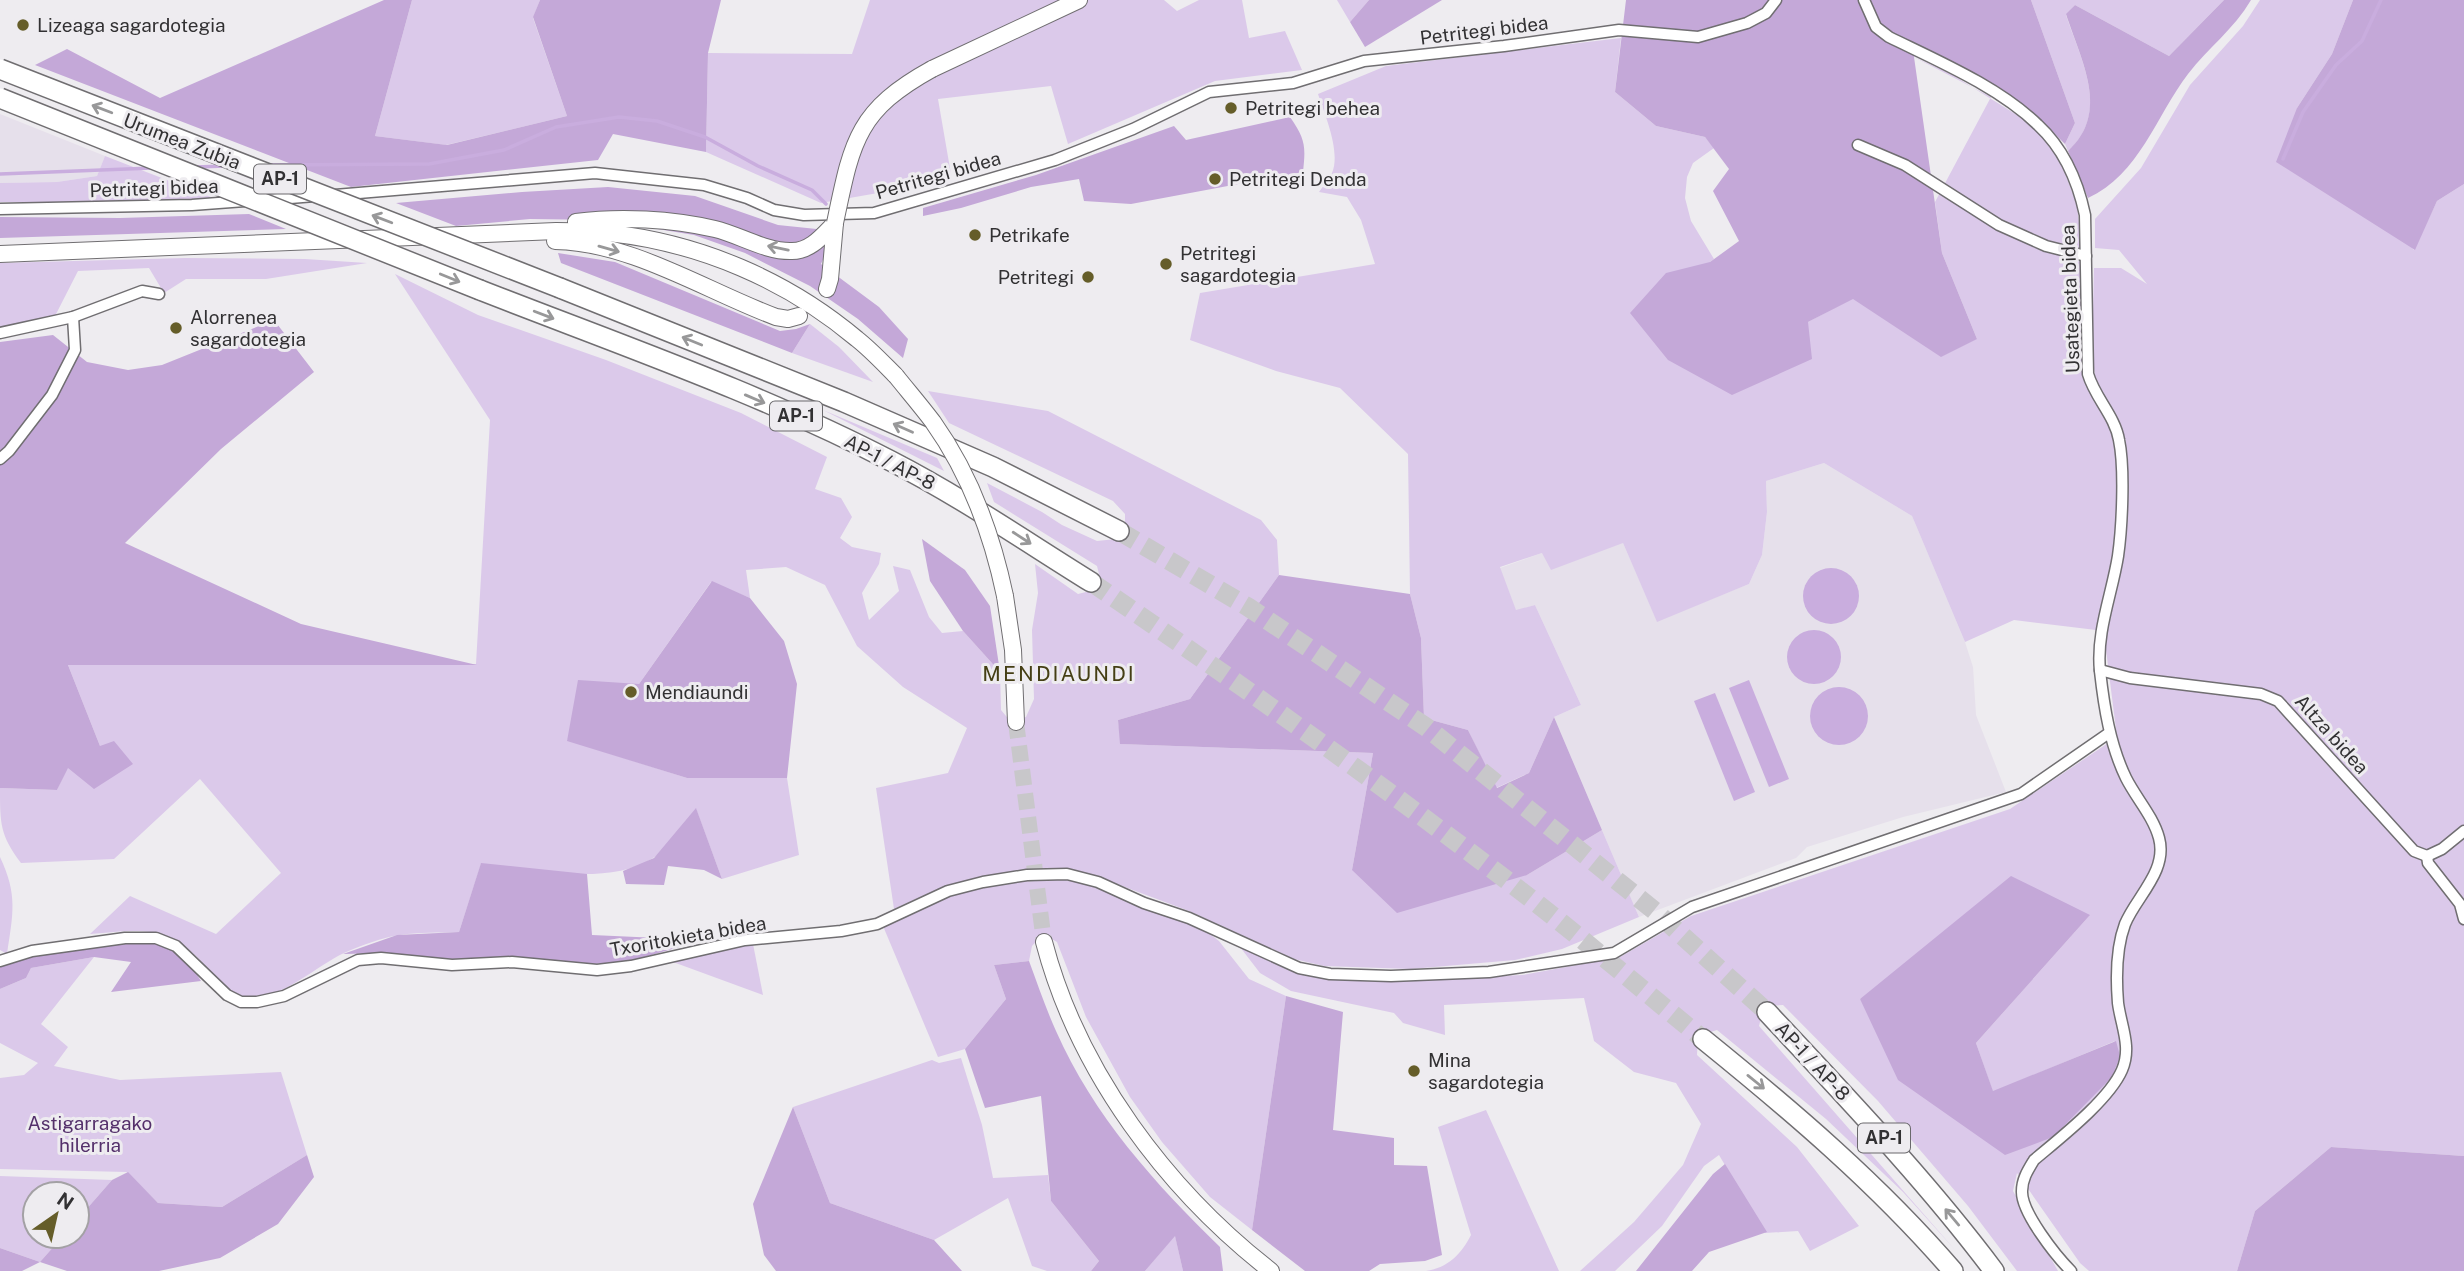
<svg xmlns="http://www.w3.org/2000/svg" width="2464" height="1271" font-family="'Public Sans',sans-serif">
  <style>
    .built { fill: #e6e0eb }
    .green { fill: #dbc9ea; fill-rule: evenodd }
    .forest { fill: #c4a8d8 }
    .water { fill: #c9adde }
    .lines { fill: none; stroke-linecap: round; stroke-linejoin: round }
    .stream { stroke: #c9adde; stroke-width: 3.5 }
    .secondary-tunnel { stroke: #c8c7ca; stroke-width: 16; stroke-dasharray: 16 8; stroke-linecap: butt }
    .motorway-tunnel { stroke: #c8c7ca; stroke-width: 19; stroke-dasharray: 19 10; stroke-linecap: butt }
    .minor-casing { stroke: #706e71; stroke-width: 13 }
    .secondary-casing { stroke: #706e71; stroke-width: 18 }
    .motorway-casing { stroke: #706e71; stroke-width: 22 }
    .minor { stroke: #fff; stroke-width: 10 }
    .secondary { stroke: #fff; stroke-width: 16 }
    .motorway { stroke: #fff; stroke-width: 19 }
    .secondary-bridge-casing { stroke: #706e71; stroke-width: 18; stroke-linecap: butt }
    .motorway-bridge-casing { stroke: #706e71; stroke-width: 22; stroke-linecap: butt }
    .secondary-bridge { stroke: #fff; stroke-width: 16 }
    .motorway-bridge { stroke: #fff; stroke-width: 19 }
    .oneway { stroke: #989899 }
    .poi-dot { fill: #655d29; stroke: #eeecf0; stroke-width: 2.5 }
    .labels { text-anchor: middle; stroke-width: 6; stroke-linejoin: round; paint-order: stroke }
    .shield { fill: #eeecf0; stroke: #6a696c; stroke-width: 2 }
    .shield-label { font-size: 18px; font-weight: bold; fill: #323133 }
    .poi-label { font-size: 19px; fill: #323133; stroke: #eeecf0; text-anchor: start }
    .street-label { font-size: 19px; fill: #323133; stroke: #eeecf0 }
    .park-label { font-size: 19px; fill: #54306b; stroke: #eeecf0 }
    .neighbourhood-label { font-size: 21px; letter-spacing: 2px; fill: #453f15; stroke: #eeecf0 }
  </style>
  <rect width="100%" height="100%" fill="#eeecf0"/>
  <!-- built -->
  <g class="built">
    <path d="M0 114 105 156 97 176 57 182 0 183Z"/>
    <path d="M1824 463 1912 516 1965 642 1973 667 1976 715 2006 792 1903 817 1807 847 1796 858 1639 917 1554 717 1581 705 1535 605 1516 611 1500 568 1542 553 1623 543 1657 621 1749 584 1762 555 1767 512 1766 481Z"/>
  </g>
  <!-- green -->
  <g class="green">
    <path d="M412 0H540L533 18 567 116 446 145 375 136Z"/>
    <path d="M870 0H1164L1177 11 1199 0H1242L1249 38 1285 31 1302 70 1215 81 1068 144 1051 86 938 99 952 180 821 203 706 152 708 53 852 54Z"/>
    <path d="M1337 0H1369L1350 22Z"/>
    <path d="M2031 0H2224L2169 56 2075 5 2066 15C2081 61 2111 112 2068 151L2065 144 2075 123Z"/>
    <path d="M2260 0H2353L2332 54 2297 108 2414 250 2437 201 2464 184V1156L2331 1147 2255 1211 2237 1271H2089L2080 1263 2017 1173 2013 1191 2058 1271H2017L1968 1206 1878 1101 1783 1005 1764 1006 1759 1026 1956 1251 1903 1192 1826 1119 1717 1030 1698 1036 1697 1055 1797 1147 1859 1226 1810 1251 1798 1231 1765 1233 1719 1155 1704 1166 1662 1226 1615 1271H1580L1634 1222 1683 1165 1701 1124 1676 1083 1634 1072 1594 1041 1584 998 1444 1005 1445 1035 1403 1023 1394 1013 1291 991 1260 973 1240 947 1295 973 1331 980H1406L1523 975 1620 957 1691 916 2010 809 2117 737 2105 642 2124 556 2126 441 2115 415 2096 382 2092 355 2094 268H2121L2147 284 2119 250 2095 248V219L2141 168 2190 85 2243 26ZM2089 916 1976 1043 1993 1092 2115 1041 2005 1154 1860 999Z"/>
    <path d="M1621 38 1615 92 1656 126 1705 137 1714 148 1693 163 1687 177 1685 198 1691 221 1714 259 1710 262 1808 322 1853 298 1977 339 1942 253 1935 202 1991 97 1914 57 1951 74 2025 120 2047 141 2062 165 2077 205 2081 242 2084 363 2115 441 2117 461 2115 550 2096 630 2014 620 1965 642 1912 516 1824 463 1766 481 1767 512 1762 555 1749 584 1657 622 1623 543 1551 570 1542 553 1500 567 1516 610 1535 605 1581 705 1554 717 1529 773 1496 788 1468 730 1424 718 1421 638 1410 594 1408 454 1340 388 1276 371 1190 340 1200 293 1375 264 1361 220 1347 197 1319 192C1323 186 1330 179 1332 173 1341 152 1325 115 1318 94L1386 66Z"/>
    <path d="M105 156 216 199 146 202H0V183L57 182 97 176Z"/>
    <path d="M185 258 305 259 367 263 266 279H186L164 293 149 268 78 271 54 318 0 327V263Z"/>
    <path d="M395 274 478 315 606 360 741 413 827 457 815 489 841 498 852 517 840 538 852 547 881 553 879 564 862 593 869 620 899 591 893 566 910 570 929 617 942 633 963 631 1000 672 1001 710 1011 722 1026 717 1034 699 1032 630 1038 593 1035 564 1078 594 1090 591 1100 578 1097 566 994 502 987 483 1042 512 1062 525 1097 541 1116 539 1125 527V514L1113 501 949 423 928 391 1048 411 1261 520 1277 540 1279 575 1190 699 1118 720 1121 744 1373 753 1352 870 1527 875 1602 830 1639 917 1562 949 1515 960 1411 969 1324 966 1294 959 1189 911 1098 877 967 882 929 893 894 909 876 788 948 773 967 728 903 687 857 646 825 585 786 567 746 570 750 598 711 582 639 684 567 740 687 778H787L799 855 722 879 696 809C685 821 665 851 653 858 608 887 531 869 481 864L459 932C439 933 419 932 400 935 383 937 360 946 344 953 314 967 279 1003 243 997 228 994 219 981 210 971 170 924 146 929 90 934L130 896 216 934 281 873 200 779 114 859 21 863C0 835 0 824 0 788L57 790 67 768 100 746 68 665 476 664 490 420Z"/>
    <path d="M810 324 839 347 873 382 792 353Z"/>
    <path d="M823 410 937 458 944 471Z"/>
    <path d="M0 857C18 895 13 914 7 954L0 950Z"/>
    <path d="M1060 879C1111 887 1160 911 1206 931L1219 941 1249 979 1286 996 1252 1230 1210 1197 1162 1142 1130 1097 1086 1017 1057 942 1043 934 1032 946 1029 961 994 965 1006 999 965 1049 938 1057 883 926C904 916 925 904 947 896 983 883 1022 880 1060 879Z"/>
    <path d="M753 944 763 995 673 962 693 955Z"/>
    <path d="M94 957 41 1024 68 1047 54 1066 120 1080 281 1072 307 1155 222 1207 158 1203 127 1172 0 1169V1078L24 1075 38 1063 0 1043V989L26 978 31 968Z"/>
    <path d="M961 1058 982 1125 993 1178 1048 1175 1051 1201 1099 1261 1091 1271H1047L1032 1266 1008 1198 934 1240 830 1203 793 1107 932 1060 939 1063Z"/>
    <path d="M1486 1110 1559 1271H1426C1448 1268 1462 1253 1471 1235L1438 1127Z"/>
    <path d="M0 1176 112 1180 77 1220V1194H35V1236H63L40 1262 0 1248Z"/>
    <path d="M1175 1235 1183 1271H1145Z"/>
  </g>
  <!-- forest -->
  <g class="forest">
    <path d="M384 0H412L375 136 447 145 567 116 533 17 540 0H721L708 53 706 152 613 134 598 160 351 187 35 65 67 49 160 98Z"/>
    <path d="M1369 0H1442L1365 47 1350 22Z"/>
    <path d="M1626 0H2031L2075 123 2065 144 2030 110 1978 76 1918 46 1914 57 1942 253 1977 339 1941 357 1853 299 1808 322 1812 359 1732 395 1668 360 1630 313 1666 273 1710 262 1739 241 1713 191 1729 169 1705 137 1656 126 1615 92Z"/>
    <path d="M2224 0H2251C2234 29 2208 48 2188 74 2156 116 2139 175 2088 198L2068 151C2111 112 2081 61 2066 14L2075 5 2169 56Z"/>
    <path d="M2353 0H2464V184L2437 201 2415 250 2276 162 2297 108 2332 54Z"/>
    <path d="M1290 117C1305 139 1306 145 1303 172L1131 204 1084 201 1079 179 1031 187 961 208 923 216V208L1036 175 1174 126 1186 140Z"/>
    <path d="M608 187 695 196 778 225 836 231 821 264 879 307 908 339 903 358 858 319 810 286 745 253 694 235 603 220 530 219 456 226 396 203 522 192Z"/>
    <path d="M249 214 286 229 0 238V217L120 218Z"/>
    <path d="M558 253 615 262 780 331 796 329 810 324 792 353 561 263Z"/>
    <path d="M274 320 314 372 221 449 125 543 301 624 477 665H68L100 746 114 741 133 764 94 789 68 768 57 790 0 788V342L53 335 87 362 128 370 162 365Z"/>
    <path d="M922 539 965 570 990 606 1000 672 963 631 930 581Z"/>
    <path d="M1279 575 1410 594 1421 638 1424 718 1468 730 1497 788 1529 773 1554 717 1602 830 1527 875 1397 913 1352 870 1373 753 1120 744 1118 720 1190 699Z"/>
    <path d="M712 581 750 598 784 641 797 684 787 778H687L567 741 578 680 639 684Z"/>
    <path d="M696 808 722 879 704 870 668 866 664 885 626 884 623 871 654 858Z"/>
    <path d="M481 863 587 874 592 935 703 940 631 961 595 964 507 959 454 961 384 953 343 954 397 935 459 932Z"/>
    <path d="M2011 876 2090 915 1976 1043 1993 1091 2116 1041 2120 1056 2112 1077 2053 1137 2005 1155 1898 1080 1860 999Z"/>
    <path d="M123 941C162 942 180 946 201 981L111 992 131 962 94 957 31 968 26 978 0 989V967L34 954Z"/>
    <path d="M1029 961C1038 985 1046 1009 1056 1031 1093 1115 1155 1184 1220 1247L1223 1271H1183L1175 1236 1145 1271H1091L1099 1261 1051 1201 1041 1096 985 1108 965 1049 1006 999 994 965Z"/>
    <path d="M1286 996 1343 1012 1333 1130 1394 1138V1165L1427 1166 1442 1255 1425 1261 1380 1264 1369 1271H1305L1252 1230Z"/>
    <path d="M793 1107 830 1203 934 1240 962 1271H776L764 1255 753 1204Z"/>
    <path d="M2331 1147 2464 1156V1271H2237L2255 1211Z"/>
    <path d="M307 1155 314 1177 278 1224 220 1258 159 1271H67L40 1262 22 1271H0V1248L40 1262 63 1236H77V1220L112 1180 128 1172 158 1203 222 1207Z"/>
    <path d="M1725 1164 1767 1232 1709 1252 1692 1271H1636L1713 1174Z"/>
  </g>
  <!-- water -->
  <g class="water">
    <circle cx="1831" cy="596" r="28"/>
    <circle cx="1814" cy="657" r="27"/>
    <path d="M1749 680 1789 779 1769 787 1729 688Z"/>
    <circle cx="1839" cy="716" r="29"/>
    <path d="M1715 693 1755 792 1734 801 1694 701Z"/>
  </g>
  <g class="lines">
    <!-- stream -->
    <g class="stream">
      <path d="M2283 159 2303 112 2336 65 2362 41 2381 0"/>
      <path d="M268 165 429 164 504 150 556 127 619 117 657 121 705 137 758 166 812 190 826 204"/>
      <path d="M195 167 226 166"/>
      <path d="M0 174 152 168"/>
    </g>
    <!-- secondary-tunnel -->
    <path class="secondary-tunnel" d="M1016 722 1044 942"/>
    <!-- motorway-tunnel -->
    <g class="motorway-tunnel">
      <path d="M1119 531 1248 607 1426 727 1656 912 1767 1012"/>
      <path d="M1091 582C1240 684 1387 788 1530 898 1589 944 1645 992 1703 1039"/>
    </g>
    <defs>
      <g id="minor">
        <path d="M1864 0 1876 27 1889 37C1938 61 1999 87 2038 125 2064 149 2078 182 2085 215L2088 374C2095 398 2115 416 2119 440 2125 469 2122 528 2118 556 2112 594 2096 632 2100 671 2104 707 2110 745 2126 778 2136 798 2153 816 2159 838 2168 871 2136 897 2125 924 2116 948 2116 978 2118 1003 2121 1026 2132 1047 2122 1070 2109 1100 2060 1138 2034 1160 2028 1170 2022 1179 2022 1191 2021 1212 2056 1256 2071 1271"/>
        <path d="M1858 145 1905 165 1999 225 2046 246 2086 256"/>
        <path d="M335 195 595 173 704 185 747 198 774 210 804 215 874 213 1055 160 1133 129 1209 92 1293 83 1364 61 1504 46 1619 30 1698 37 1747 23 1766 13 1776 0"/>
        <path d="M265 200 315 196"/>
        <path d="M0 209 192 205 245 201"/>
        <path d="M0 333 73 317 142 291 159 294"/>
        <path d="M0 459 9 451 52 395 75 350 73 317"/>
        <path d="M2100 670 2130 678 2261 694 2278 701 2414 851 2427 856"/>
        <path d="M2427 856 2428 863 2460 904 2464 919"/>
        <path d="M2427 856 2442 849 2464 831"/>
        <path d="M0 961 32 951 125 938H156L176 946 227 995 241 1002H257L284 996 358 960 381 958 452 965 512 962 597 970 631 966 745 940 841 931 877 924 948 891 983 882 1027 875 1067 874 1098 882 1144 903 1189 918 1299 968 1330 974 1391 976 1489 972 1614 953 1692 907 2021 794 2109 733"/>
      </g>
      <g id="secondary">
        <path d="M932 69 1079 0"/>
        <path d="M576 222C620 216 672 219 715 229 740 235 766 252 792 251 811 251 823 235 835 223"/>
        <path d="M555 241C631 242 706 291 776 317L788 319 799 316"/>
        <path d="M0 254 556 231C574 231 592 231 609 233 700 243 787 280 857 339 871 350 883 363 896 376"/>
        <path d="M827 289 830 279 835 223"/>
        <path d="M1005 596 1013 650 1016 722"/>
        <path d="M1044 942C1078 1072 1167 1190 1271 1271"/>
      </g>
      <g id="motorway">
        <path d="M560 288 844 402 993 467 1119 531"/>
        <path d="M480 290C618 344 760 393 891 461 961 497 1025 541 1091 582"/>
        <path d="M1767 1012C1845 1096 1925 1179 1994 1271"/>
        <path d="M1703 1039C1792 1111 1878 1184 1953 1271"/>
      </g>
    </defs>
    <!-- minor casing -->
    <use href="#minor" class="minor-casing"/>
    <!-- secondary casing -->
    <use href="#secondary" class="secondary-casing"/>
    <!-- motorway casing -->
    <use href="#motorway" class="motorway-casing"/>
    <!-- minor -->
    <use href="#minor" class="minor"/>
    <!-- secondary -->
    <use href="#secondary" class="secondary"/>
    <!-- motorway -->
    <use href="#motorway" class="motorway"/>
    <defs>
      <g id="secondary-bridge">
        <path d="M835 223C852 142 856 111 932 69"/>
        <path d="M896 376C908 391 921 406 933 422 970 474 992 534 1005 596"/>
      </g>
      <g id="motorway-bridge">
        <path d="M0 69 560 288"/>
        <path d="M0 98 480 290"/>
      </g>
    </defs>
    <!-- secondary-bridge casing -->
    <use href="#secondary-bridge" class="secondary-bridge-casing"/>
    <!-- motorway-bridge casing -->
    <use href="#motorway-bridge" class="motorway-bridge-casing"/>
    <!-- secondary-bridge -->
    <use href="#secondary-bridge" class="secondary-bridge"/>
    <!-- motorway-bridge -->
    <use href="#motorway-bridge" class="motorway-bridge"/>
  </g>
  <!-- one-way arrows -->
  <defs><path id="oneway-shaft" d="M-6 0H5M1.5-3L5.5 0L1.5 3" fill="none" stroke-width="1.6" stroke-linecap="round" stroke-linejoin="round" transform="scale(1.75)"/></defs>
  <g class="oneway">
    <use href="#oneway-shaft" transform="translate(102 109) rotate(-159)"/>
    <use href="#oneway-shaft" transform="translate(382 219) rotate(-159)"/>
    <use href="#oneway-shaft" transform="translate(778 248) rotate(-168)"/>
    <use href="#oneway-shaft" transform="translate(609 249) rotate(16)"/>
    <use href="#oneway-shaft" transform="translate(450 278) rotate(22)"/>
    <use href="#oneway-shaft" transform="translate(544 315) rotate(21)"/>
    <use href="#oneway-shaft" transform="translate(692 341) rotate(-158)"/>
    <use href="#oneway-shaft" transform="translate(755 399) rotate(23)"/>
    <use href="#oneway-shaft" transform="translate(903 428) rotate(-156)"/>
    <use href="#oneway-shaft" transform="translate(1022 538) rotate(33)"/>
    <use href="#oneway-shaft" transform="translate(1756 1082) rotate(39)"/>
    <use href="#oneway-shaft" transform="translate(1952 1217) rotate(-130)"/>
  </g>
  <!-- markers -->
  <g class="poi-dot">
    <circle cx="23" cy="25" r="7"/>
    <circle cx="1231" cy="108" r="7"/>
    <circle cx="1215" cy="179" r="7"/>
    <circle cx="975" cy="235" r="7"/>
    <circle cx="1166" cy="264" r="7"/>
    <circle cx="1088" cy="277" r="7"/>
    <circle cx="176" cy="328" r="7"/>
    <circle cx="631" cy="692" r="7"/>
    <circle cx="1414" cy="1071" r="7"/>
  </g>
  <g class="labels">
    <!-- shield labels -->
    <g class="shield">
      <rect x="254" y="164.5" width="52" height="29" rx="5"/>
      <rect x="770" y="401.5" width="52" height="29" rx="5"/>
      <rect x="1858" y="1123.5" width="52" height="29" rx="5"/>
    </g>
    <g class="shield-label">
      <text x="280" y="185">AP-1</text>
      <text x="796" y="422">AP-1</text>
      <text x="1884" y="1144">AP-1</text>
    </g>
    <!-- poi labels -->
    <g class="poi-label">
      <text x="37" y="32">Lizeaga sagardotegia</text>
      <text x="1245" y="115">Petritegi behea</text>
      <text x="1229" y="186">Petritegi Denda</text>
      <text x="989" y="242">Petrikafe</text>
      <text x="1180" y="260">Petritegi<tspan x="1180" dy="22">sagardotegia</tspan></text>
      <text x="1074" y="284" text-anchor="end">Petritegi</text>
      <text x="190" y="324">Alorrenea<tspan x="190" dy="22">sagardotegia</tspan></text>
      <text x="645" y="699">Mendiaundi</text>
      <text x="1428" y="1067">Mina<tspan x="1428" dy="22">sagardotegia</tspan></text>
    </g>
    <!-- street labels -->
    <g class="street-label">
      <text transform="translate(1484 30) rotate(-7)" y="7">Petritegi bidea</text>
      <text transform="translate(182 141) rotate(21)" y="7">Urumea Zubia</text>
      <text transform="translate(938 175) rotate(-16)" y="7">Petritegi bidea</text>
      <text transform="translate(154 188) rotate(-2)" y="7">Petritegi bidea</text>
      <text transform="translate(2070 299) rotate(-92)" y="7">Usategieta bidea</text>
      <text transform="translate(890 462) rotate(27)" y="7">AP-1 / AP-8</text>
      <text transform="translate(2332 734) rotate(48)" y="7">Altza bidea</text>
      <text transform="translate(688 936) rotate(-10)" y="7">Txoritokieta bidea</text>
      <text transform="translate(1813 1061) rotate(47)" y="7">AP-1 / AP-8</text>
    </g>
    <!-- park labels -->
    <g class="park-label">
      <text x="90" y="1130">Astigarragako<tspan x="90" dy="22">hilerria</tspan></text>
    </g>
    <!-- neighbourhood labels -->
    <g class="neighbourhood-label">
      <text x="1059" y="681">MENDIAUNDI</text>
    </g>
  </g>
  <!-- north arrow -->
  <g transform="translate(56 1215) rotate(34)"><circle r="33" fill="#eeecf0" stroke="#a3a1a4" stroke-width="2"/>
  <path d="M0-5L12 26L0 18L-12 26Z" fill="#655d29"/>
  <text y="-10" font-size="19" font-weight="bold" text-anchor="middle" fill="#323133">N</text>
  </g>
</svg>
